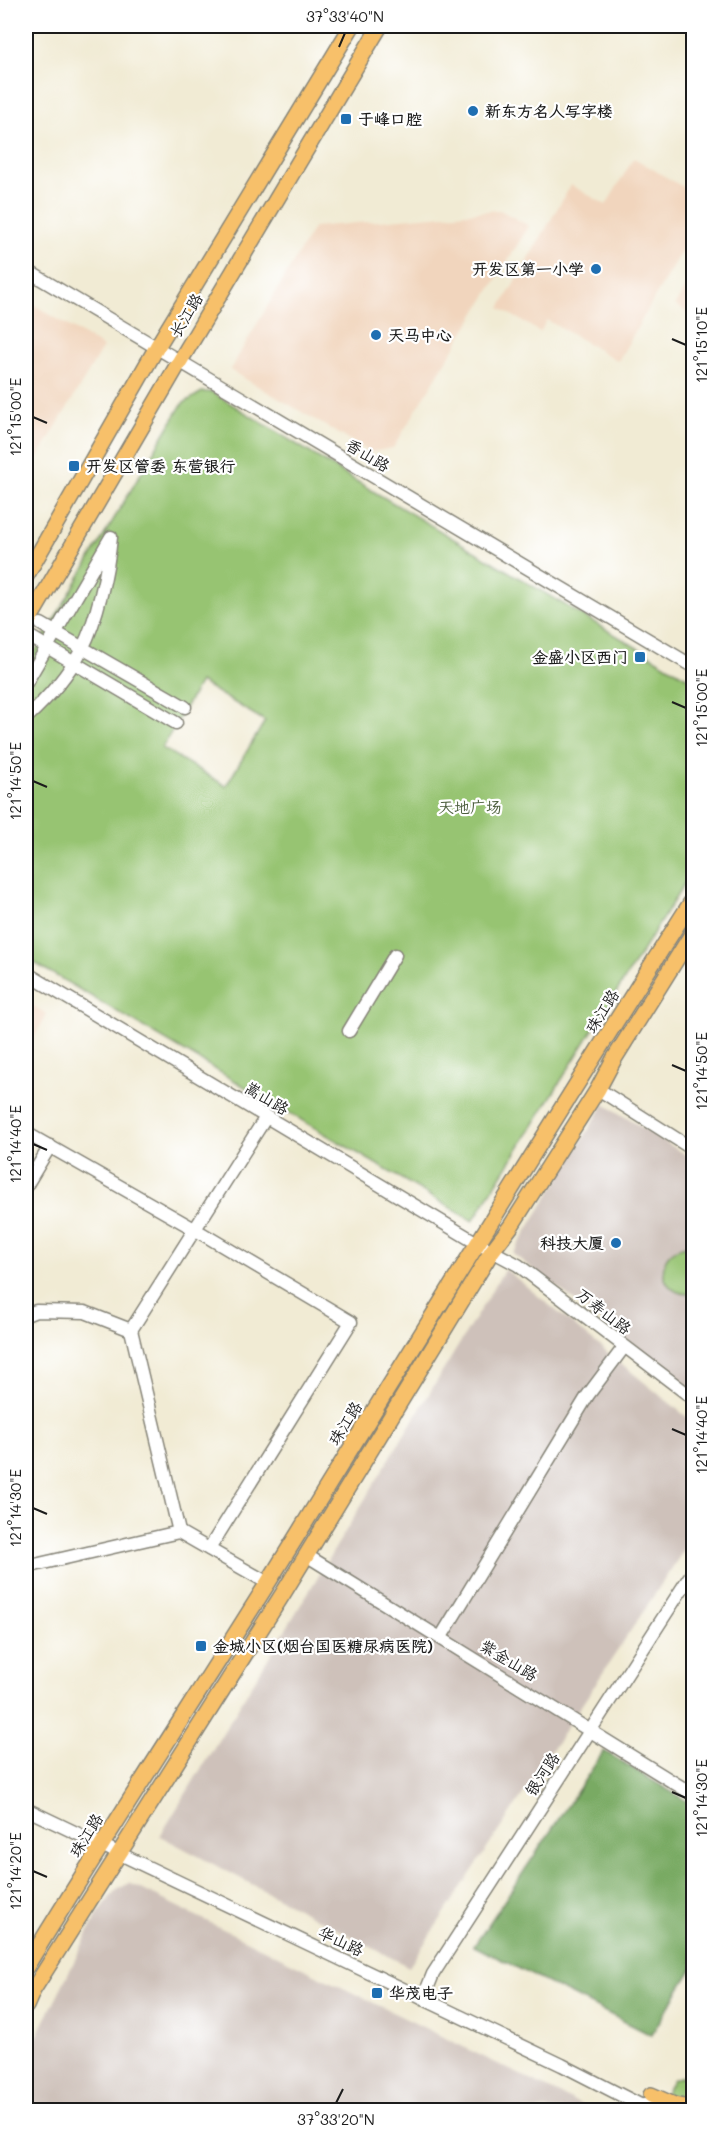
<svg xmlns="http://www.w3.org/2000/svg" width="719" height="2136" font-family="Mali,'LXGW WenKai TC',sans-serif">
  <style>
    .built { fill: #f1d5bd }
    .industrial { fill: #cec1ba }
    .green { fill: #97c472; stroke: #5a7047; stroke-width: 1.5; fill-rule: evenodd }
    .forest { fill: #79aa64; stroke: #4a6340; stroke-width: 1.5 }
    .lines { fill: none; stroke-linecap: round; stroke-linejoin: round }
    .minor-casing { stroke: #868478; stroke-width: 15 }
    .major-casing { stroke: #868478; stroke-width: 18 }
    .minor { stroke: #fff; stroke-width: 12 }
    .major { stroke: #f7c06b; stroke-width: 15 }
    .ticks { fill: none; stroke: #1c1c1c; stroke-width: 2 }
    .poi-dot { fill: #1f6fb2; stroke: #fff; stroke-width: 2 }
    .labels { text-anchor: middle; stroke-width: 4.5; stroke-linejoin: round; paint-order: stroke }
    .poi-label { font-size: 16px; font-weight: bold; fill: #1c1c1c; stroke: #fff; text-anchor: start }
    .street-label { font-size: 16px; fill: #1c1c1c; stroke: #fff }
    .park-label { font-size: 16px; fill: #4d5f3e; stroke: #fff }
    .neatline { fill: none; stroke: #1c1c1c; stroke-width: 2 }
    .ticks-label { font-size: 15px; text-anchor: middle; fill: #1c1c1c }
  </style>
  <rect width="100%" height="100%" fill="#fff"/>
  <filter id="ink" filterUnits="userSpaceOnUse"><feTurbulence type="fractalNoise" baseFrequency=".0167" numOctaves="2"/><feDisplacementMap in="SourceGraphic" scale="12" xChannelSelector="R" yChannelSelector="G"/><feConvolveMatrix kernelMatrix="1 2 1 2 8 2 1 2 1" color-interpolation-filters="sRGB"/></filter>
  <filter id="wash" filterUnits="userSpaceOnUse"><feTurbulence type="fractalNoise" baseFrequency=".008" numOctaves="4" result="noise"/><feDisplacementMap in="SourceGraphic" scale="24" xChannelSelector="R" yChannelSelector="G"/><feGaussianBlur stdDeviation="1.35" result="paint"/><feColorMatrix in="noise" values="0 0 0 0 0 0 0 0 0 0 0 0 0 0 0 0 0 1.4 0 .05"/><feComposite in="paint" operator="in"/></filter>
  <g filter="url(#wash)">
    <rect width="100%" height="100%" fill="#f1ebd4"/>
    <!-- built -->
    <g class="built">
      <path d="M634 158 693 193V231L618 361 547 320 540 332 500 308 571 185 606 205Z"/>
      <path d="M500 210 529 226 393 448 370 452 230 370 314 227Z"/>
      <path d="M693 274V316L675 305Z"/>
      <path d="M26 300 103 347 26 478Z"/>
      <path d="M26 1002 47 1014 26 1052Z"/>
    </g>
    <!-- industrial -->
    <g class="industrial">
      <path d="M604 1104 693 1159V1390L513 1254Z"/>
      <path d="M505 1269 693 1422V1536L409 1967 160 1836Z"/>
      <path d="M129 1883 592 2110H26V2059L97 1915 114 1892Z"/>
    </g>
    <!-- green -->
    <g class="green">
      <path d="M202 392H212L356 481 693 681V870L473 1221 26 958V667L182 404ZM200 682 265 721 226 786 162 748Z"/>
      <path d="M688 1246H693V1293C660 1300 650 1250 688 1246Z"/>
      <path d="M687 2075 693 2078V2103L664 2095 673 2079Z"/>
    </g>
    <!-- forest -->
    <path class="forest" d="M604 1751 693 1805V1968L651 2035 474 1946Z"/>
  </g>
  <g filter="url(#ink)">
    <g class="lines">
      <defs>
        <g id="minor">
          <path d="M26 270 694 667"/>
          <path d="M41 624 185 707"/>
          <path d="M32 638 176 723"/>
          <path d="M26 683 111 537C108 570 97 620 82 649 68 675 47 699 26 718"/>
          <path d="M26 973 477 1243 518 1265 694 1399"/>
          <path d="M349 1031 395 955"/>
          <path d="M598 1089 694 1150"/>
          <path d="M26 1133 196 1230 351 1322 209 1549"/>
          <path d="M26 1186 50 1146"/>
          <path d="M26 1315 36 1311 85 1312 131 1330 179 1532"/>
          <path d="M131 1330 266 1117"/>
          <path d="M306 1555 694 1795"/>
          <path d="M26 1567 179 1532 268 1583"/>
          <path d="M441 1637 588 1395 624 1347"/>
          <path d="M26 1809 562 2065 650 2110"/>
          <path d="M423 1999 433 1974 694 1570"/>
          <path d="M644 2105 664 2110"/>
        </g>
        <g id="major">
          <path d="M26 576 157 347 352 26"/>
          <path d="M26 625 180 361 380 26"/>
          <path d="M26 1967C105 1837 188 1710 269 1581 410 1353 550 1124 694 898"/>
          <path d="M26 2006 33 1990 284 1592 492 1251 511 1226 598 1089 614 1059 694 931"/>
          <path d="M651 2095 674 2105 694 2109"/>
        </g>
      </defs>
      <!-- minor casing -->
      <use href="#minor" class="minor-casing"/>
      <!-- major casing -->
      <use href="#major" class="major-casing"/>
      <!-- minor -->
      <use href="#minor" class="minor"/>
      <!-- major -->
      <use href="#major" class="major"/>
    </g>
  </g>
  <!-- ticks -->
  <path class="ticks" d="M339 47 345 33M672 339 686 345M33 417 47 423M672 702 686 708M33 781 47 787M672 1065 686 1071M33 1144 47 1150M672 1429 686 1435M33 1508 47 1514M672 1792 686 1798M33 1871 47 1877M336 2103 343 2089"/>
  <!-- markers -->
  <g class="poi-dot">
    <circle cx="473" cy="111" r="6"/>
    <rect x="340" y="113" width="12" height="12" rx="3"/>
    <circle cx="596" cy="269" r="6"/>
    <circle cx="376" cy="335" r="6"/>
    <rect x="68" y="460" width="12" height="12" rx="3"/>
    <rect x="634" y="651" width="12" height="12" rx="3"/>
    <circle cx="616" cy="1243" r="6"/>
    <rect x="195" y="1640" width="12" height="12" rx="3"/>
    <rect x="371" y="1987" width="12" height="12" rx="3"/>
  </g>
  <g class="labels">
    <!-- poi labels -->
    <g class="poi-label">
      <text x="485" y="117">新东方名人写字楼</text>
      <text x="358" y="125">于峰口腔</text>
      <text x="584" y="275" text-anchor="end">开发区第一小学</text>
      <text x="388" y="341">天马中心</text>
      <text x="86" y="472">开发区管委 东营银行</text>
      <text x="628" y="663" text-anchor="end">金盛小区西门</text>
      <text x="604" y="1249" text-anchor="end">科技大厦</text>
      <text x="213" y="1652">金城小区(烟台国医糖尿病医院)</text>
      <text x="389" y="1999">华茂电子</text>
    </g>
    <!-- street labels -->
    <g class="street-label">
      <text transform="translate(186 315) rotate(-59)" y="6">长江路</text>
      <text transform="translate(368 455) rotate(31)" y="6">香山路</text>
      <text transform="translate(602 1011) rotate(-58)" y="6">珠江路</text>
      <text transform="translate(267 1098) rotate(31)" y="6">嵩山路</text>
      <text transform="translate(604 1311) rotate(38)" y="6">万寿山路</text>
      <text transform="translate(345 1423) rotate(-58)" y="6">珠江路</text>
      <text transform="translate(509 1660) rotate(31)" y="6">紫金山路</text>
      <text transform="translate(542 1774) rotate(-57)" y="6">银河路</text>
      <text transform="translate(86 1835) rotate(-58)" y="6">珠江路</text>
      <text transform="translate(341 1941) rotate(25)" y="6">华山路</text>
    </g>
    <!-- park labels -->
    <g class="park-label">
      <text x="470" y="813">天地广场</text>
    </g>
  </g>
  <!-- margin -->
  <rect width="719" height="2136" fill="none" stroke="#fff" stroke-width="66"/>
  <rect x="33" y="33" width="653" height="2070" class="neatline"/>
  <g class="ticks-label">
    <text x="345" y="22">37°33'40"N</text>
    <text transform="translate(702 345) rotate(-90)" y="5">121°15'10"E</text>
    <text transform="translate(16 417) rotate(-90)" y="5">121°15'00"E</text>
    <text transform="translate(702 708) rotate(-90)" y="5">121°15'00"E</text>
    <text transform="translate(16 781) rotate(-90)" y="5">121°14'50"E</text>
    <text transform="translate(702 1071) rotate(-90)" y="5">121°14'50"E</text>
    <text transform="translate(16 1144) rotate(-90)" y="5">121°14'40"E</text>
    <text transform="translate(702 1435) rotate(-90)" y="5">121°14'40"E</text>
    <text transform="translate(16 1508) rotate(-90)" y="5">121°14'30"E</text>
    <text transform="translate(702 1798) rotate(-90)" y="5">121°14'30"E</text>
    <text transform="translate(16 1871) rotate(-90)" y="5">121°14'20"E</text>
    <text x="336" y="2125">37°33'20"N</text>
  </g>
</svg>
